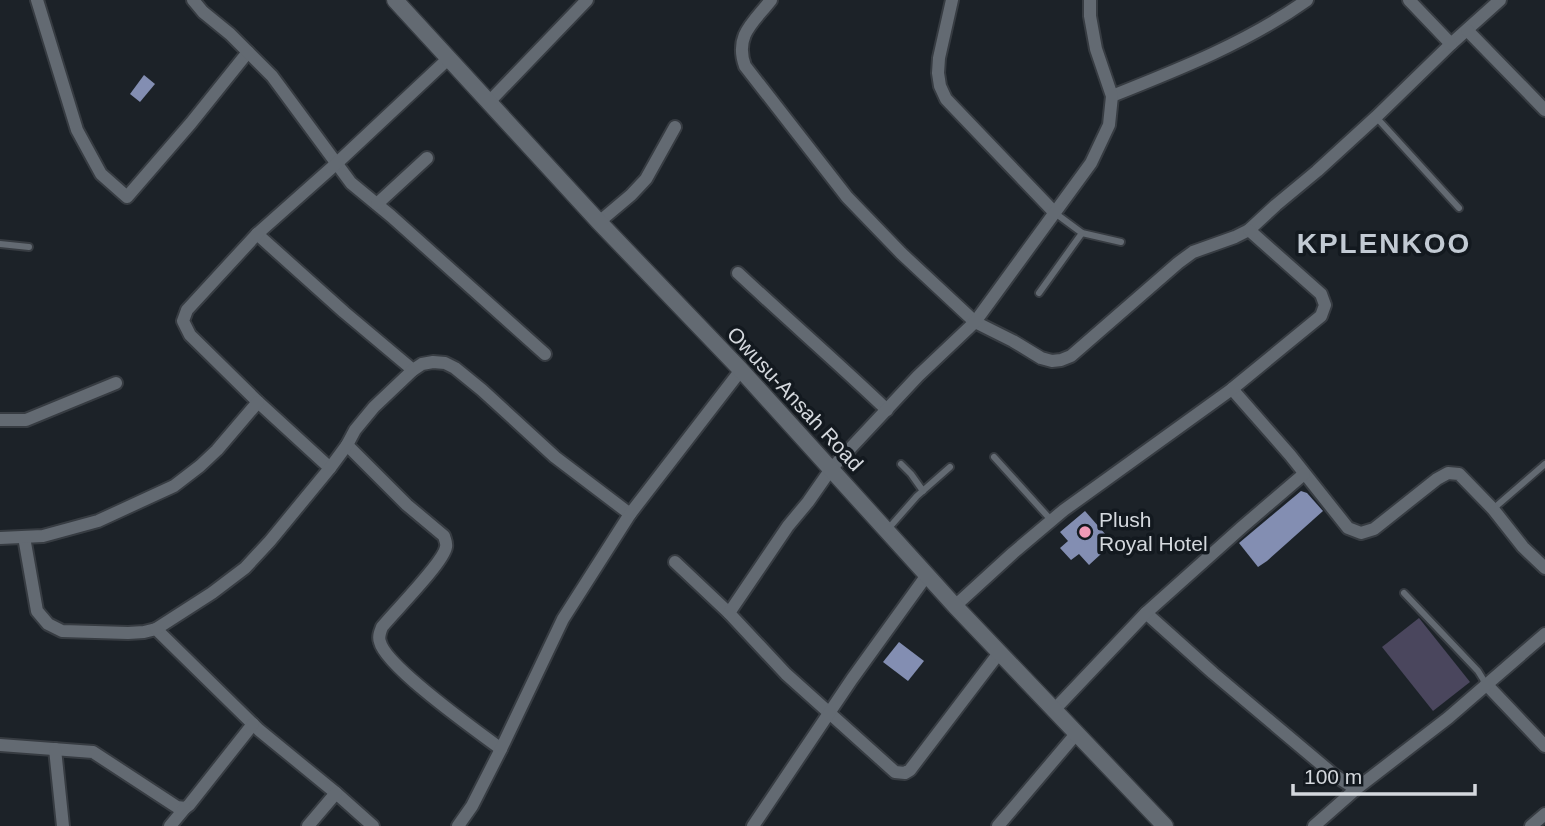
<svg xmlns="http://www.w3.org/2000/svg" width="1545" height="826" font-family="Helvetica,sans-serif">
  <style>
    .green { fill: #4a465d }
    .building { fill: #838eb2 }
    .lines { fill: none; stroke-linecap: round; stroke-linejoin: round }
    .service-casing { stroke: #373c42; stroke-width: 10 }
    .minor-casing { stroke: #373c42; stroke-width: 16 }
    .tertiary-casing { stroke: #373c42; stroke-width: 19 }
    .service { stroke: #636a72; stroke-width: 6 }
    .minor { stroke: #636a72; stroke-width: 12 }
    .tertiary { stroke: #636a72; stroke-width: 16 }
    .poi-dot { fill: #f09ab7; stroke: #13191f; stroke-width: 2.5 }
    .labels { text-anchor: middle; stroke-width: 7; stroke-linejoin: round; paint-order: stroke }
    .street-label { font-size: 21px; fill: #d4d8dd; stroke: #13191f }
    .poi-label { font-size: 21px; fill: #d4d8dd; stroke: #13191f; text-anchor: start }
    .district-label { font-size: 28px; font-weight: bold; letter-spacing: 2px; fill: #c2cad3; stroke: #13191f }
  </style>
  <rect width="100%" height="100%" fill="#1c2228"/>
  <!-- green -->
  <path class="green" d="M1419 618 1470 682 1433 711 1382 647Z"/>
  <!-- building -->
  <g class="building">
    <path d="M144 75 155 84 140 102 130 94Z"/>
    <path d="M1301 491 1307 493 1323 511 1267 561 1258 567 1239 543Z"/>
    <path d="M1085 511 1113 543 1089 565 1079 554 1071 560 1060 548 1068 541 1060 532Z"/>
    <path d="M899 642 924 661 908 681 883 662Z"/>
  </g>
  <g class="lines">
    <defs>
      <g id="service">
        <path d="M1376 117 1459 208"/>
        <path d="M1055 213 1082 233 1121 242"/>
        <path d="M0 244 29 247"/>
        <path d="M1039 293 1082 233"/>
        <path d="M994 457 1051 520"/>
        <path d="M901 464 911 474 923 491"/>
        <path d="M1493 509 1545 464"/>
        <path d="M888 529 917 496 950 467"/>
        <path d="M1404 593 1478 671 1486 684"/>
      </g>
      <g id="minor">
        <path d="M37 0 77 130 101 174 127 197 191 123 248 52"/>
        <path d="M193 0 203 12 230 34 272 76 351 183 391 216 545 354"/>
        <path d="M771 0C754 22 734 35 745 66L847 197 901 253 975 322 1013 341 1041 358 1052 361 1061 360 1071 356 1178 263 1193 252 1235 237 1249 230 1276 205 1317 171 1376 117 1451 44 1500 0"/>
        <path d="M952 0 939 58 938 73 940 86 946 99 1055 213"/>
        <path d="M1409 0 1451 44"/>
        <path d="M1467 30 1545 110"/>
        <path d="M1112 96C1180 69 1248 42 1307 0"/>
        <path d="M489 102 587 0"/>
        <path d="M377 204 427 158"/>
        <path d="M599 222 631 195 646 179 675 127"/>
        <path d="M257 234 344 312 413 370"/>
        <path d="M738 273C787 319 838 363 887 410"/>
        <path d="M1232 389 1290 455 1348 528 1361 533 1374 529 1437 479 1448 473 1459 474 1493 509 1523 547 1545 568"/>
        <path d="M0 420H26L116 383"/>
        <path d="M347 445 407 505 444 536C445 540 447 543 446 547 444 562 394 612 382 627 380 632 378 637 380 642 386 667 477 731 501 749"/>
        <path d="M330 468 258 402 190 335 183 321 187 310 257 234 337 163 449 58"/>
        <path d="M24 537 37 611 48 624 62 631 128 633 144 632 156 629 259 730 336 793 373 826"/>
        <path d="M0 538 43 536 98 521 174 486 200 466 217 450 258 402"/>
        <path d="M675 562 729 613"/>
        <path d="M955 606 1013 553 1064 510 1232 389 1321 316 1325 305 1321 294 1249 230"/>
        <path d="M1146 613 1213 673 1334 775 1356 789"/>
        <path d="M156 629 212 593 245 568 270 541 330 468 347 445 355 430 374 407 413 370 422 364 433 362 445 363 455 368 482 390 555 457 630 514"/>
        <path d="M999 653 910 770 905 773 895 772 786 674 729 613 788 526 808 502 831 469 918 376 975 322 1091 163 1109 125 1112 96 1096 49 1090 16V0"/>
        <path d="M1486 684 1545 746"/>
        <path d="M1054 710 1146 613 1241 528 1304 474"/>
        <path d="M0 745 93 752 177 807 185 808 189 805 253 724"/>
        <path d="M55 749 63 826"/>
        <path d="M170 826 185 808"/>
        <path d="M308 826 336 793"/>
        <path d="M458 826 472 806 501 749 563 619 630 514 741 370"/>
        <path d="M753 826 852 679 927 575"/>
        <path d="M998 826 1076 734"/>
        <path d="M1314 826 1356 789 1448 718 1545 634"/>
        <path d="M1531 826 1545 814"/>
      </g>
      <path id="tertiary" d="M395 0 599 222 741 370 955 606 1165 826"/>
    </defs>
    <!-- service casing -->
    <use href="#service" class="service-casing"/>
    <!-- minor casing -->
    <use href="#minor" class="minor-casing"/>
    <!-- tertiary casing -->
    <use href="#tertiary" class="tertiary-casing"/>
    <!-- service -->
    <use href="#service" class="service"/>
    <!-- minor -->
    <use href="#minor" class="minor"/>
    <!-- tertiary -->
    <use href="#tertiary" class="tertiary"/>
  </g>
  <!-- markers -->
  <circle class="poi-dot" cx="1085" cy="532" r="7"/>
  <g class="labels">
    <!-- street labels -->
    <g class="street-label">
      <text transform="translate(795 399) rotate(47)" y="7">Owusu-Ansah Road</text>
    </g>
    <!-- poi labels -->
    <g class="poi-label">
      <text x="1099" y="527">Plush<tspan x="1099" dy="24">Royal Hotel</tspan></text>
    </g>
    <!-- district labels -->
    <g class="district-label">
      <text x="1384" y="253">KPLENKOO</text>
    </g>
  </g>
  <!-- scale -->
  <path d="M1293 784v10h182v-10" fill="none" stroke="#d4d8dd" stroke-width="3.5"/>
  <text x="1304" y="784" font-size="21" fill="#d4d8dd" stroke="#13191f" stroke-width="5" paint-order="stroke">100 m</text>
</svg>
